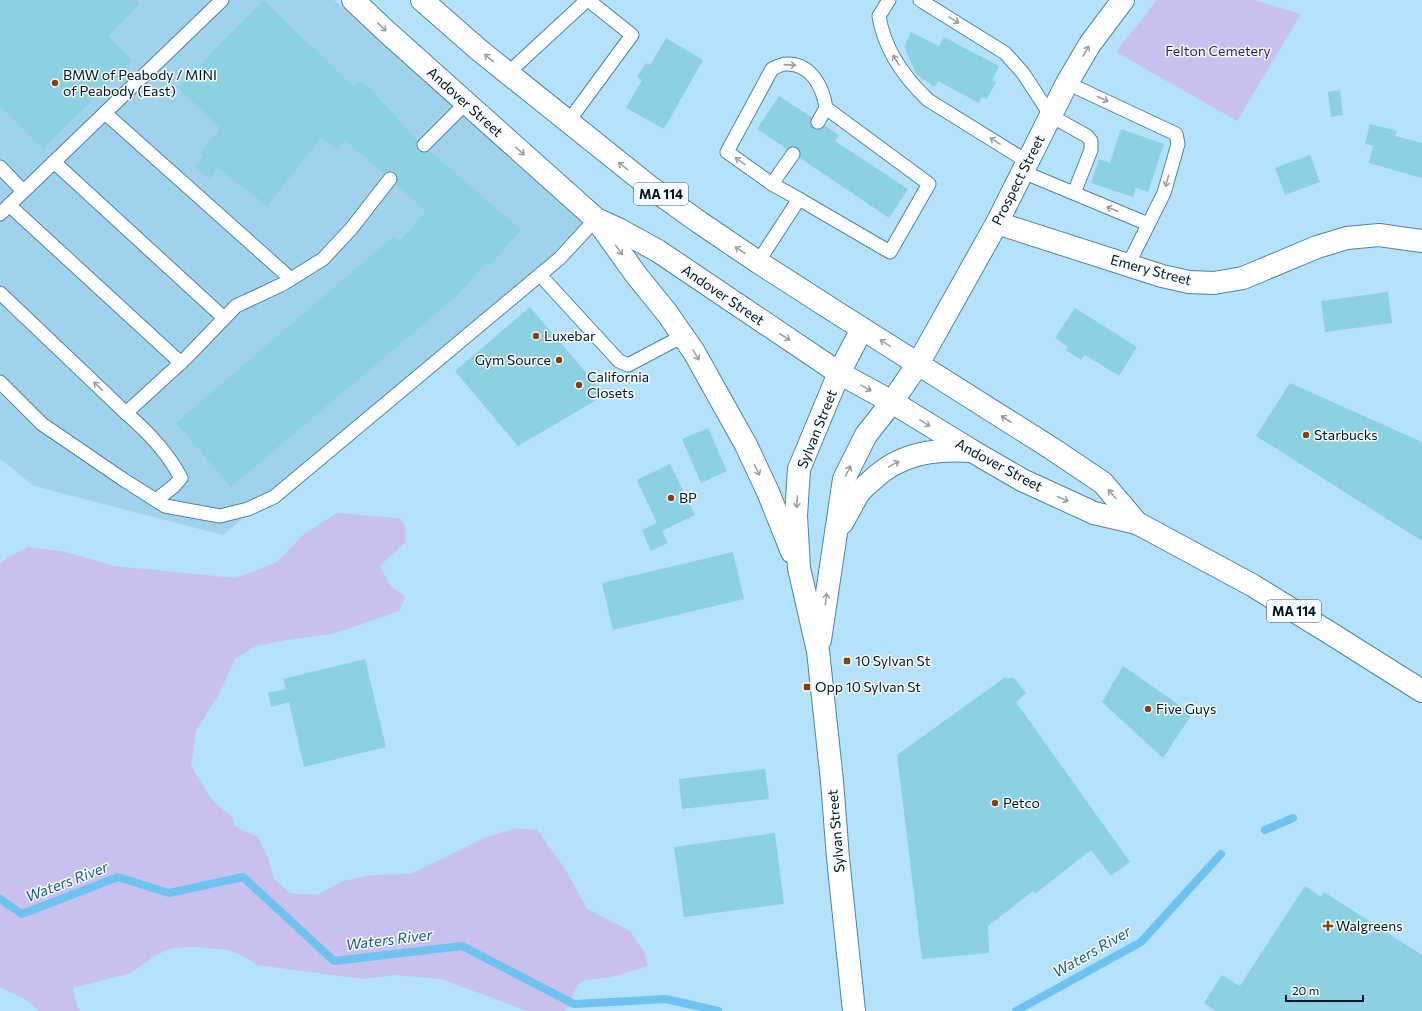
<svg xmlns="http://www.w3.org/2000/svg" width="1422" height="1011" font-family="Commissioner,sans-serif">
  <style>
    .built { fill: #a0d2ee }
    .green { fill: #c8c0ef }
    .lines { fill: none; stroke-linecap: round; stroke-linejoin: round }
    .stream { stroke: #6dc2ef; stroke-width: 8 }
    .building { fill: #8cd1e1 }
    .service-casing { stroke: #4d84a1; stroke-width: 15 }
    .minor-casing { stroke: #4d84a1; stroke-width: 24 }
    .tertiary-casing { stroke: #4d84a1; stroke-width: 24 }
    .secondary-casing { stroke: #4d84a1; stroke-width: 24 }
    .trunk-casing { stroke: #4d84a1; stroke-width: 24 }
    .service { stroke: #fff; stroke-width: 13 }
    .minor { stroke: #fff; stroke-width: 22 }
    .tertiary { stroke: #fff; stroke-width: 22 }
    .secondary { stroke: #fff; stroke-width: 22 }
    .trunk { stroke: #fff; stroke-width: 22 }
    .oneway { stroke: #99a0a5 }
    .poi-dot { fill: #84420d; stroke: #f6fcff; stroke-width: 1.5 }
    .labels { text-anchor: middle; stroke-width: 3; stroke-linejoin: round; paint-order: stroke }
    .shield { fill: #f6fcff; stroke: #4a5861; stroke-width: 1 }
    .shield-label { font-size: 13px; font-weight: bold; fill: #00121d }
    .park-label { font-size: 14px; fill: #341569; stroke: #f6fcff }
    .poi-label { font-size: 14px; fill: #00121d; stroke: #f6fcff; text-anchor: start }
    .street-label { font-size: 14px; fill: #00121d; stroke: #f6fcff }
    .water-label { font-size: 15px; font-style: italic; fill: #1c5d7b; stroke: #f6fcff }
  </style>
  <rect width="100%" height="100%" fill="#b4e1fb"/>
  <!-- built -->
  <path class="built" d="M0 0H334L596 219 223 535 34 486 0 459Z"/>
  <!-- green -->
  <g class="green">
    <path d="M1157 0H1254L1301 14 1237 121 1116 52Z"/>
    <path d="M337 513 399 518 405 526 406 542 391 555 380 566 390 585 405 597 399 611 333 634 287 640 256 646 235 659 219 694 196 731 191 766 212 800 233 818 234 826 258 837 268 858 274 879 290 893 317 895 343 881 372 875 411 874 484 838 516 828 537 830 566 870 587 909 630 931 645 953 648 966 612 977 581 981 574 992 569 1007 563 1011H528L441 979 395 975 364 979 257 965 245 957 229 950 193 947 172 948 156 955 131 973 73 988 76 1004 80 1011H39L25 999 0 987V564L9 557 28 547 62 551 114 566 236 578 277 562 304 534Z"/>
  </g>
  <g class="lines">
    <!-- stream -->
    <g class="stream">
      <path d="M1265 830 1293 818"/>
      <path d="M0 899 22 914 118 877 169 893 243 877 334 961 462 946 574 1004 666 999 718 1011"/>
      <path d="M1016 1011 1141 942 1221 854"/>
    </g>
  </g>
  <!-- building -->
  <g class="building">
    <path d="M0 0H137L140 3 108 36 133 61 43 149 0 105Z"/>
    <path d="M263 0 354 87 359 82H364L415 138 521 230 489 266 486 263 458 295 231 487 176 423 394 236 400 241 426 211 345 140 337 150 322 137 267 206 218 168 209 179 195 167 203 156 200 153 220 128 178 88Z"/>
    <path d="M911 32 939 46 944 37 999 66 992 80 996 82 987 99 982 97 979 103 938 81 935 87 916 74 904 46Z"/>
    <path d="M666 38 703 60 664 129 626 108 642 80 637 77 646 63 650 65Z"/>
    <path d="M1340 90 1343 115 1331 117 1328 92Z"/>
    <path d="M779 96 839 135 835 141 908 189 889 218 757 129Z"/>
    <path d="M1370 124 1397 131 1395 136 1422 143V178L1369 163 1373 146 1365 144Z"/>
    <path d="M1121 129 1164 144 1148 192 1136 188 1133 197 1091 183 1099 159 1110 163Z"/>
    <path d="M1310 155 1320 182 1285 195 1275 168Z"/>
    <path d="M1388 292 1392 323 1325 332 1321 301Z"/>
    <path d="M530 307 605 395 518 446 455 371Z"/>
    <path d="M1075 308 1137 347 1119 376 1085 355 1081 360 1066 350 1068 347 1055 338Z"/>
    <path d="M1290 383 1422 442V541L1256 436Z"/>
    <path d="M708 428 727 471 701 483 682 439Z"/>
    <path d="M670 464 695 515 662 531 668 543 651 551 642 530 657 523 637 480Z"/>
    <path d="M733 552 744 599 613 630 602 583Z"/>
    <path d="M365 659 386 747 304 767 289 702 271 707 268 693 286 689 283 679Z"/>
    <path d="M1123 666 1192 714 1163 758 1102 702Z"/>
    <path d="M1004 678H1014L1026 693 1016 702 1130 862 1111 876 1091 850 1035 894 1033 891 988 926 989 953 922 959 897 755Z"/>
    <path d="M765 769 769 799 682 809 679 779Z"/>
    <path d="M775 833 784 904 684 917 674 847Z"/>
    <path d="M1305 886 1321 897 1324 892 1422 955V1011H1216L1204 1003 1222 975 1240 986Z"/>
  </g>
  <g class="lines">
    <defs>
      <g id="service">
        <path d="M889 0 879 16C884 49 905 78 928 100L1028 162"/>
        <path d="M920 0 1005 53 1023 73 1051 116 1087 136 1091 141V150L1074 193"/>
        <path d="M508 73 587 0"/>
        <path d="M1067 83 1176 134 1178 144 1164 193 1128 265"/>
        <path d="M105 113 291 279"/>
        <path d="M568 122 632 35 588 0"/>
        <path d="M424 145 466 103"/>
        <path d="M54 162 224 318"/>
        <path d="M0 167 23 191"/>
        <path d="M1023 172 1148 224"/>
        <path d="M772 184 793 154"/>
        <path d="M799 199 772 184 727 152 772 69C776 67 782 64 786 64 811 63 823 87 826 108L818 122"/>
        <path d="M9 205 181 363"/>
        <path d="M0 214 222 0"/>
        <path d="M758 262 799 199 890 252 929 184 826 108"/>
        <path d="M540 275 619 361 628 365 683 336"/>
        <path d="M0 293 126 413"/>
        <path d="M0 382 42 424 124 480 165 506 220 516 248 509 274 497 560 258 596 219"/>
        <path d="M156 500 174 486 181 478C168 453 147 431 126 413L186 358 236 306 283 284 323 259 351 229 390 179"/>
      </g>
      <path id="minor" d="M997 223 1162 276 1189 282 1214 283 1243 278 1317 247 1347 238 1379 235 1422 241"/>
      <path id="tertiary" d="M918 364 997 223 1067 83 1090 44 1123 0"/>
      <g id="secondary">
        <path d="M596 219 637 276 667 313 694 352 746 445 768 492 792 552"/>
        <path d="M839 373 799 469 796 516 799 568 818 651 832 781 838 858 854 1011"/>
        <path d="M842 523C848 513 853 502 859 493 862 489 866 485 870 482 899 453 933 449 972 451"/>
        <path d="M820 640 844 479 866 435 892 402"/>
      </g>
      <g id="trunk">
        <path d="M353 0 387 32 596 219 618 229 658 251 839 373 892 402 972 451 1022 480 1094 513 1137 523 1252 585 1330 633 1422 691"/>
        <path d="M422 0 479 50 650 187 699 222 758 262 839 314 1051 448 1103 483 1137 523"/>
        <path d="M839 373 862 329"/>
        <path d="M892 402 918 364"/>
      </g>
    </defs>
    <!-- service casing -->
    <use href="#service" class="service-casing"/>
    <!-- minor casing -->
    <use href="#minor" class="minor-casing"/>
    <!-- tertiary casing -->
    <use href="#tertiary" class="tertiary-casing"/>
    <!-- secondary casing -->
    <use href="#secondary" class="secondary-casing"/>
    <!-- trunk casing -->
    <use href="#trunk" class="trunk-casing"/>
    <!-- service -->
    <use href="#service" class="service"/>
    <!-- minor -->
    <use href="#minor" class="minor"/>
    <!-- tertiary -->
    <use href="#tertiary" class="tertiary"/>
    <!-- secondary -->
    <use href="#secondary" class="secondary"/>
    <!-- trunk -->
    <use href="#trunk" class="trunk"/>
  </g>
  <!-- one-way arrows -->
  <defs><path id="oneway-shaft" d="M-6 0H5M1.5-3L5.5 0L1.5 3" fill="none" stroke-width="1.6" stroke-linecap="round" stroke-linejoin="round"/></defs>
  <g class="oneway">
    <use href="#oneway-shaft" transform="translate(954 20) rotate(32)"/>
    <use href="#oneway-shaft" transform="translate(382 27) rotate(44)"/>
    <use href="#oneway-shaft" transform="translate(1086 51) rotate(-60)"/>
    <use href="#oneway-shaft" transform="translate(489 58) rotate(-141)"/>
    <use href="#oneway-shaft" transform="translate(896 60) rotate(-121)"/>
    <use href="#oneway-shaft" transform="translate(790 65) rotate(4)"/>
    <use href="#oneway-shaft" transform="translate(1103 99) rotate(25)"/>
    <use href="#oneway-shaft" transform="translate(995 141) rotate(-148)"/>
    <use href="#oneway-shaft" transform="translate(520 151) rotate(42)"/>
    <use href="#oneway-shaft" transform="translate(740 161) rotate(-145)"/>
    <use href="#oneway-shaft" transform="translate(623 166) rotate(-142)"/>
    <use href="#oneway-shaft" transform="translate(1167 181) rotate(106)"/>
    <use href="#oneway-shaft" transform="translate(1112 209) rotate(-157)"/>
    <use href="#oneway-shaft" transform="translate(619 250) rotate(55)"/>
    <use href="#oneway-shaft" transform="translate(740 250) rotate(-146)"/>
    <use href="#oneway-shaft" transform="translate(785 337) rotate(33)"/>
    <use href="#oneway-shaft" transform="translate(885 343) rotate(-148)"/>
    <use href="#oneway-shaft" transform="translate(696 355) rotate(60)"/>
    <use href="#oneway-shaft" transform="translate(98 386) rotate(-137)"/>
    <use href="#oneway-shaft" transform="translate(866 388) rotate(29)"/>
    <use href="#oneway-shaft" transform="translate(1006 419) rotate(-147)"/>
    <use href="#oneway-shaft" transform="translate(925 423) rotate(32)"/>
    <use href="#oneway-shaft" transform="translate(894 464) rotate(-28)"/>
    <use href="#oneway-shaft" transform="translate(757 470) rotate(65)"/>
    <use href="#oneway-shaft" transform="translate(848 471) rotate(-64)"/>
    <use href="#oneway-shaft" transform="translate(1112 494) rotate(-131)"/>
    <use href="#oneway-shaft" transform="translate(1063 499) rotate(25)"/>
    <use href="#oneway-shaft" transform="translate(797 502) rotate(94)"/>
    <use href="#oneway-shaft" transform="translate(826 599) rotate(-82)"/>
  </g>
  <!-- markers -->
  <g class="poi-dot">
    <circle cx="55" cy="83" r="4"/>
    <circle cx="536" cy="336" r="4"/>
    <circle cx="559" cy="360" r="4"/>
    <circle cx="579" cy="385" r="4"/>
    <circle cx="1306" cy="435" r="4"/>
    <circle cx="671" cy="498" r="4"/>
    <rect x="843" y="657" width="8" height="8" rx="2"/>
    <rect x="803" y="683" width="8" height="8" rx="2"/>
    <circle cx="1148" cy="709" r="4"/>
    <circle cx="995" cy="803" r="4"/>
    <path d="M1326 920h4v4h4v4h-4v4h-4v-4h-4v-4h4z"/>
  </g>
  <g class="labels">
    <!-- shield labels -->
    <g class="shield">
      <rect x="634" y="183" width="54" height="22" rx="3"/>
      <rect x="1267" y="600" width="54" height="22" rx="3"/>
    </g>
    <g class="shield-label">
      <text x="661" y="199">MA 114</text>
      <text x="1294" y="616">MA 114</text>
    </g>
    <!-- park labels -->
    <g class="park-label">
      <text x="1218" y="56">Felton Cemetery</text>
    </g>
    <!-- poi labels -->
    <g class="poi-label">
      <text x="63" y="80">BMW of Peabody / MINI<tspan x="63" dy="16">of Peabody (East)</tspan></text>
      <text x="544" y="341">Luxebar</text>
      <text x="551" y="365" text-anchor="end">Gym Source</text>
      <text x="587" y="382">California<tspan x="587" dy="16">Closets</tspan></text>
      <text x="1314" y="440">Starbucks</text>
      <text x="679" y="503">BP</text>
      <text x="855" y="666">10 Sylvan St</text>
      <text x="815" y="692">Opp 10 Sylvan St</text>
      <text x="1156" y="714">Five Guys</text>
      <text x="1003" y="808">Petco</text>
      <text x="1336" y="931">Walgreens</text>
    </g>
    <!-- street labels -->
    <g class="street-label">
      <text transform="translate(465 102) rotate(42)" y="5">Andover Street</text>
      <text transform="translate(1018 180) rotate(-63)" y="5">Prospect Street</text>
      <text transform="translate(1151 270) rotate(15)" y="5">Emery Street</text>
      <text transform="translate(723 295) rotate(34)" y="5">Andover Street</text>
      <text transform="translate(817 429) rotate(-68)" y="5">Sylvan Street</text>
      <text transform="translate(999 465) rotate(28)" y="5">Andover Street</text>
      <text transform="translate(836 831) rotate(-95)" y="5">Sylvan Street</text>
    </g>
    <!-- water labels -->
    <g class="water-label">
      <text transform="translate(67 882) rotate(-21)" y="5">Waters River</text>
      <text transform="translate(389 940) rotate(-7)" y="5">Waters River</text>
      <text transform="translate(1092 952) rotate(-30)" y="5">Waters River</text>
    </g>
  </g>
  <!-- scale -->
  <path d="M1286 995v6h77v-6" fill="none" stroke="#00121d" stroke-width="2"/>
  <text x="1292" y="995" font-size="12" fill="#00121d" stroke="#f6fcff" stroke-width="3" paint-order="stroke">20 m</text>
</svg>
